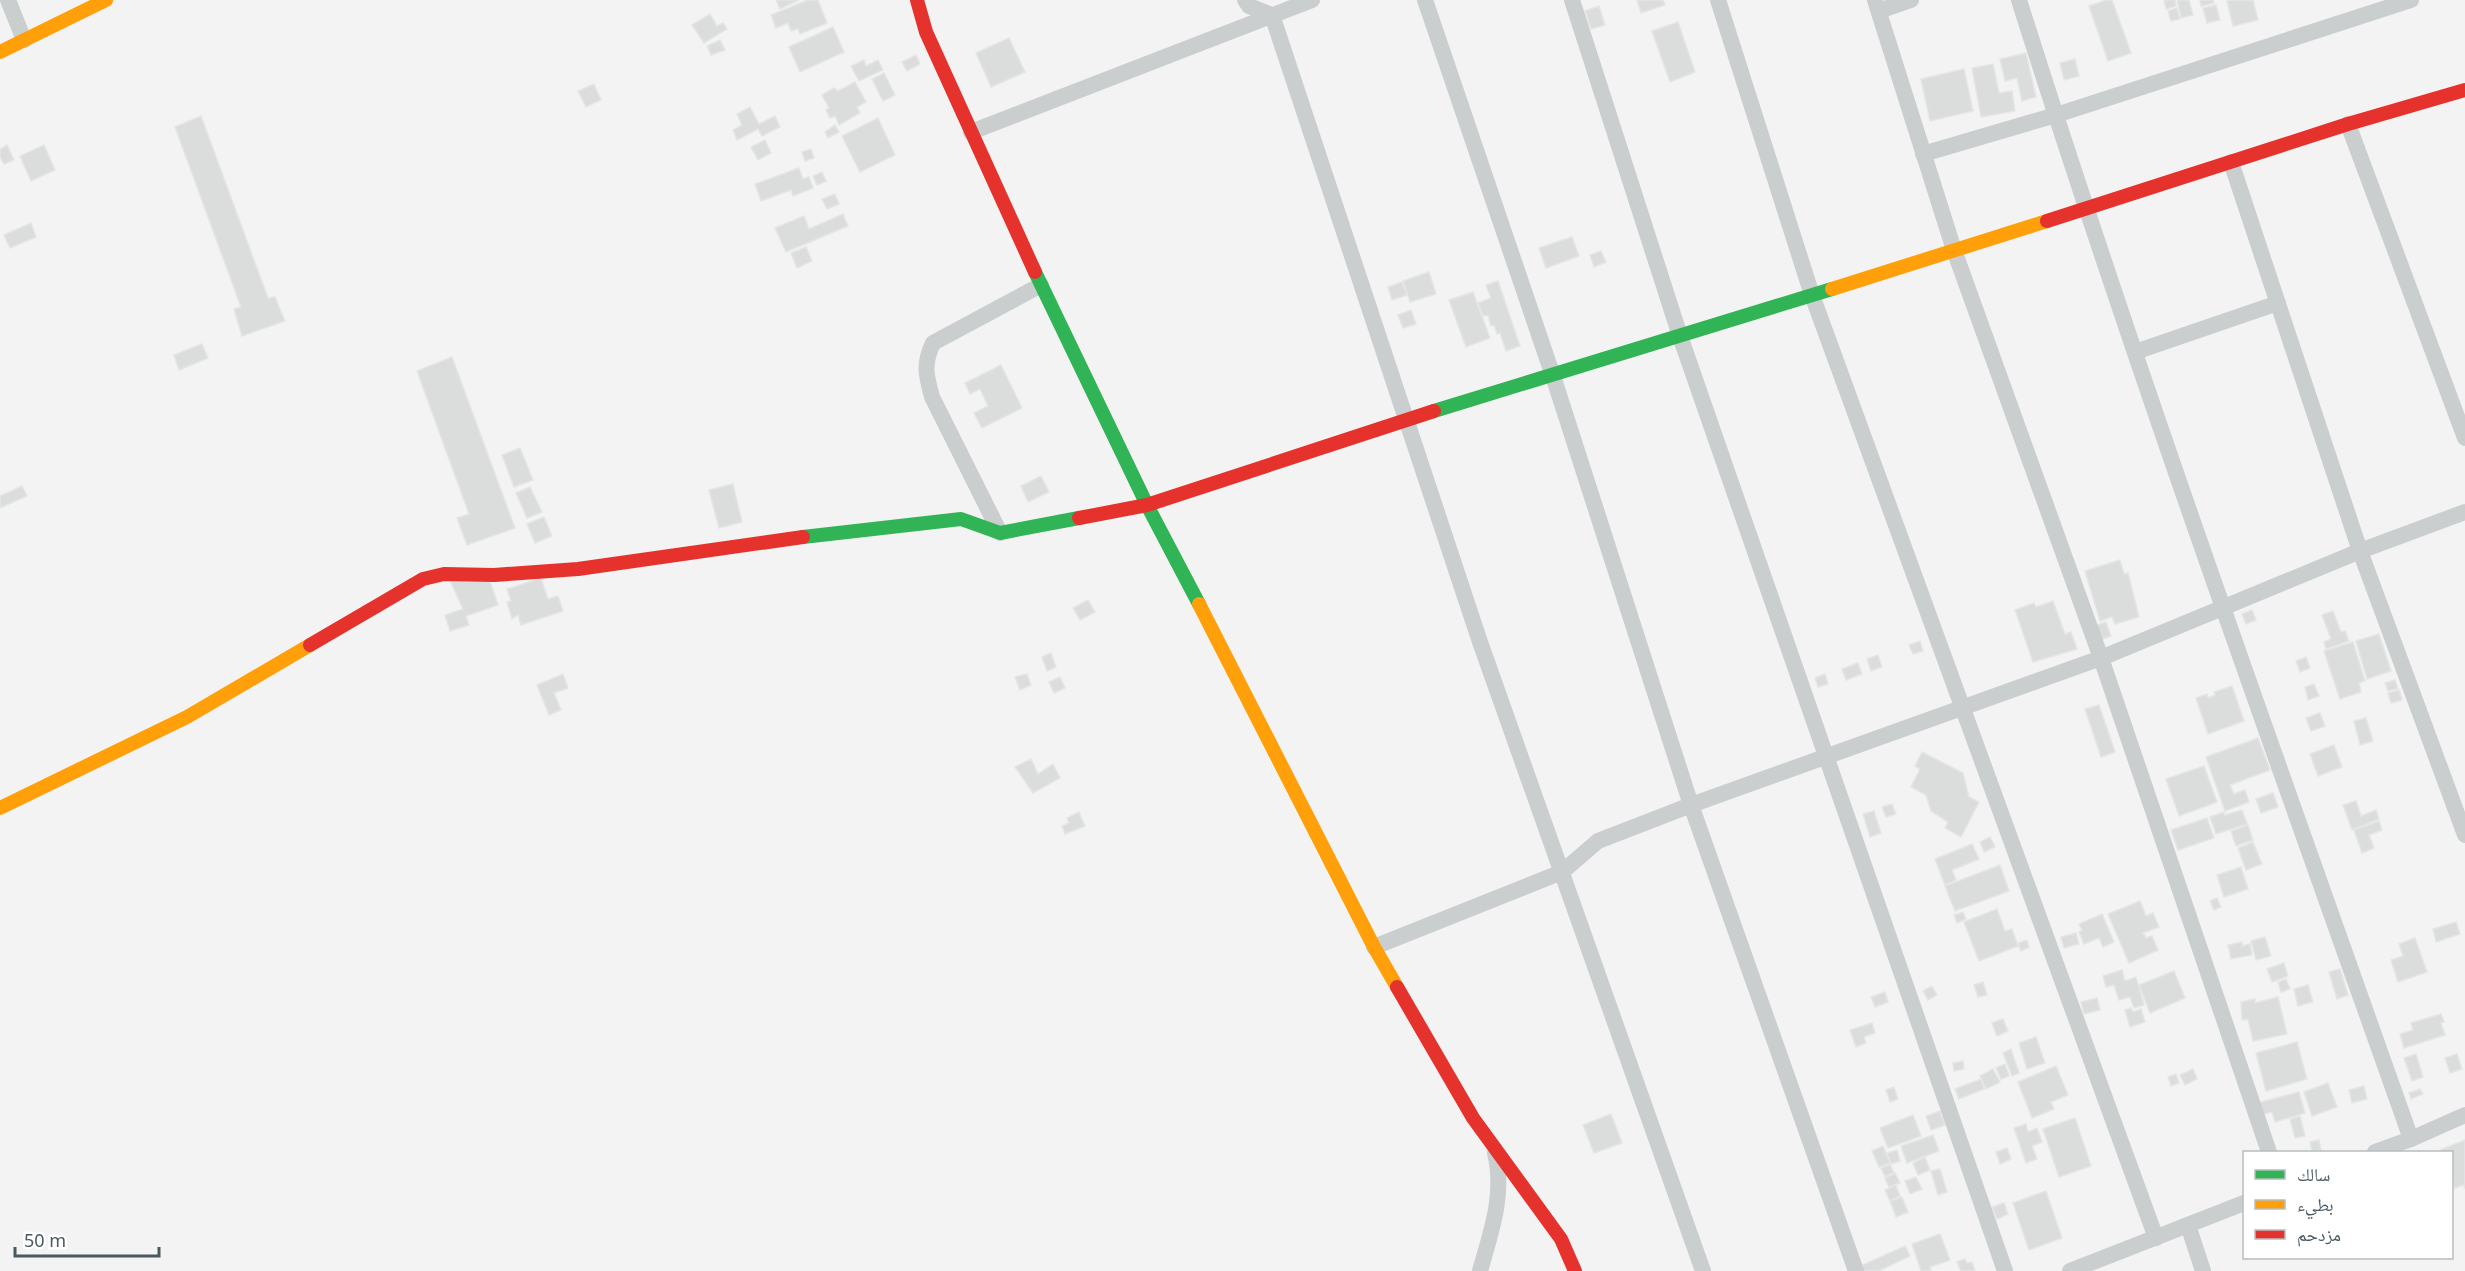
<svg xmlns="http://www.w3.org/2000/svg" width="2465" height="1271" font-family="'Noto Sans','Noto Naskh Arabic',sans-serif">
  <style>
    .building { fill: #dbdcdc; stroke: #e5e5e6; stroke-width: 1.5 }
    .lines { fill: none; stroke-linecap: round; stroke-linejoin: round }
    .street { stroke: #cacecf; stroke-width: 16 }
    .fast { stroke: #30b455; stroke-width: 14 }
    .slow { stroke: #ff9f0a; stroke-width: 14 }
    .jam { stroke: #e5322d; stroke-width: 14 }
  </style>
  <rect width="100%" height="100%" fill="#f4f3f3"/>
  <!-- building -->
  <g class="building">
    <path d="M776 0H799L780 9Z"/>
    <path d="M808 0H818L827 23 800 34 798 29 791 31 788 23 776 28 771 15Z"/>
    <path d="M1637 0H1663L1665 5 1641 13Z"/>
    <path d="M2106 0H2112L2131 53 2108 61 2089 6Z"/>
    <path d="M2164 0H2175L2176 6 2166 9Z"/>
    <path d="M2177 0H2189L2193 15 2181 18Z"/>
    <path d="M2200 0H2213L2214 3 2201 6Z"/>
    <path d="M2232 0H2253L2258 20 2233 26 2227 1Z"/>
    <path d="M2216 5 2220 20 2207 23 2203 8Z"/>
    <path d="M1599 6 1605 25 1591 29 1585 11Z"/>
    <path d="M2177 8 2180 19 2171 21 2168 11Z"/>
    <path d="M710 14 717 26 723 23 727 29 704 43 692 25Z"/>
    <path d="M1678 22 1695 72 1670 82 1652 31Z"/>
    <path d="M833 27 844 52 800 72 789 47Z"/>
    <path d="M1009 38 1025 72 991 87 976 53Z"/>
    <path d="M720 40 725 50 711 55 707 46Z"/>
    <path d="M2026 53 2036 97 2022 101 2017 78 2005 81 2000 59Z"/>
    <path d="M916 55 920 64 907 71 902 62Z"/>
    <path d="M2075 59 2079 76 2064 80 2060 63Z"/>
    <path d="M864 60 866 66 878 60 883 70 859 81 851 66Z"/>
    <path d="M1993 64 1999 93 2012 91 2015 111 1981 117 1972 68Z"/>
    <path d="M1964 69 1973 111 1930 121 1921 79Z"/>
    <path d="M884 73 895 95 883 101 872 79Z"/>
    <path d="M855 82 866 102 857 107 860 113 839 125 835 116 830 118 826 110 829 108 822 95 834 88 838 91Z"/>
    <path d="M594 84 601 100 586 107 578 91Z"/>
    <path d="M750 107 759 124 775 116 780 127 762 136 758 129 737 140 733 130 742 125 737 114Z"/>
    <path d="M201 116 268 298 275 297 285 321 242 336 234 309 241 307 175 127Z"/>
    <path d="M878 118 895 155 860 172 842 136Z"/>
    <path d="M835 125 839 132 828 138 825 132Z"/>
    <path d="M765 140 771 153 758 160 751 147Z"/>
    <path d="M7 145 14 160 4 164 0 157V149Z"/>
    <path d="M44 145 55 170 31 181 20 156Z"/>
    <path d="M811 149 814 158 805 161 802 152Z"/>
    <path d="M799 168 803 179 809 177 813 188 793 196 791 190 761 201 755 184Z"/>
    <path d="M822 172 826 181 817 185 813 176Z"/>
    <path d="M835 194 839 204 827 209 822 199Z"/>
    <path d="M843 214 848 226 786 252 775 228 804 216 809 229Z"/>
    <path d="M31 223 36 237 10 248 4 235Z"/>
    <path d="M1572 237 1579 256 1546 268 1539 248Z"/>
    <path d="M806 247 812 261 797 268 791 253Z"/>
    <path d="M1601 251 1606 262 1594 267 1590 255Z"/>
    <path d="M1429 272 1436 294 1410 302 1403 281Z"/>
    <path d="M1498 281 1520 346 1506 351 1500 333 1497 334 1494 325 1491 326 1488 315 1483 316 1478 303 1491 298 1486 285Z"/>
    <path d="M1402 282 1407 295 1392 300 1388 287Z"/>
    <path d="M1473 292 1490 338 1466 347 1449 300Z"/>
    <path d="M1411 310 1416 324 1403 328 1398 315Z"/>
    <path d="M202 344 208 358 179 370 174 355Z"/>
    <path d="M452 357 515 528 467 545 457 518 469 514 417 371Z"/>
    <path d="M1001 365 1022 408 982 428 974 413 988 406 980 389 970 394 965 383Z"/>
    <path d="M520 448 533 480 514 487 502 455Z"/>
    <path d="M1041 476 1049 492 1028 502 1021 486Z"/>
    <path d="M733 484 742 522 719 528 709 490Z"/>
    <path d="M22 486 27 496 0 508V496Z"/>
    <path d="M530 487 542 512 527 518 516 493Z"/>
    <path d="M544 517 552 536 535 543 527 524Z"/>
    <path d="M2120 560 2124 574 2128 573 2139 617 2115 624 2112 617 2100 621 2085 571Z"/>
    <path d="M486 569 498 605 466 616 469 625 450 631 445 615 463 609 449 578Z"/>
    <path d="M541 578 548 599 558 596 563 611 521 625 518 615 512 619 507 602 511 601 507 589Z"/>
    <path d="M1088 600 1095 612 1080 620 1073 608Z"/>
    <path d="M2053 601 2065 634 2071 632 2077 649 2033 662 2015 610 2034 603 2036 607Z"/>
    <path d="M2252 610 2256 620 2246 624 2242 614Z"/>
    <path d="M2333 611 2341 632 2345 631 2349 641 2326 649 2324 642 2331 639 2322 615Z"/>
    <path d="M2106 622 2111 636 2100 640 2094 626Z"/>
    <path d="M2379 634 2391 671 2367 679 2356 641Z"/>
    <path d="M1920 641 1923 651 1913 654 1909 645Z"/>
    <path d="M2353 642 2365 681 2359 683 2361 692 2340 699 2324 651Z"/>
    <path d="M1051 653 1056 667 1047 671 1042 657Z"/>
    <path d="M1878 655 1882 667 1871 671 1867 659Z"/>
    <path d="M2306 657 2310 668 2300 672 2296 661Z"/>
    <path d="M1858 663 1862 674 1846 680 1842 669Z"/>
    <path d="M563 674 568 688 554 693 561 710 549 715 537 685Z"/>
    <path d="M1027 674 1031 685 1020 690 1015 677Z"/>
    <path d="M1825 674 1828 684 1818 687 1815 678Z"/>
    <path d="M1060 677 1065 688 1054 693 1049 682Z"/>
    <path d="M2395 680 2398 689 2388 691 2385 683Z"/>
    <path d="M2314 684 2319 696 2308 700 2305 687Z"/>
    <path d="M2232 686 2244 721 2208 734 2196 698 2207 694 2208 698 2215 695 2214 692Z"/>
    <path d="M2399 690 2402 700 2391 703 2388 693Z"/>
    <path d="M2099 705 2115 752 2101 757 2085 709Z"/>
    <path d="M2320 713 2325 726 2311 731 2306 718Z"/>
    <path d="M2366 718 2373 741 2360 745 2354 721Z"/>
    <path d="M2258 738 2270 770 2230 785 2234 794 2245 790 2249 802 2225 811 2206 757Z"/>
    <path d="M2334 745 2342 767 2318 776 2310 754Z"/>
    <path d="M1922 752 1963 773 1969 797 1979 802 1961 837 1945 828 1948 822 1931 811 1926 795 1911 787 1920 769 1915 766Z"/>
    <path d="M1031 759 1038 774 1053 764 1060 778 1033 793 1015 767Z"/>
    <path d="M2204 766 2217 802 2179 816 2166 779Z"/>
    <path d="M2273 793 2278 807 2261 813 2256 799Z"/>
    <path d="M2356 801 2361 816 2376 810 2379 819 2352 830 2343 805Z"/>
    <path d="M1892 804 1896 814 1886 817 1882 807Z"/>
    <path d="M2242 810 2247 824 2216 834 2210 817 2224 812 2225 815Z"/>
    <path d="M1874 811 1881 833 1870 837 1863 814Z"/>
    <path d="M1079 812 1085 826 1065 834 1062 826 1069 823 1067 818Z"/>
    <path d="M2207 818 2214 838 2178 850 2171 830Z"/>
    <path d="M2379 821 2382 830 2369 835 2374 848 2362 853 2354 830Z"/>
    <path d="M2248 825 2253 840 2236 846 2231 831Z"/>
    <path d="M1990 837 1995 847 1984 852 1980 842Z"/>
    <path d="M2253 842 2262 864 2246 870 2238 848Z"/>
    <path d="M1972 844 1979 859 1952 870 1956 880 1945 885 1935 859Z"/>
    <path d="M2000 865 2009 891 1955 911 1945 886Z"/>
    <path d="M2241 867 2248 889 2224 897 2217 875Z"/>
    <path d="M2217 898 2221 907 2214 910 2210 901Z"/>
    <path d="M2140 901 2146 916 2153 913 2159 927 2143 933 2146 938 2152 936 2158 950 2129 963 2108 914Z"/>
    <path d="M1997 909 2005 931 2012 929 2018 946 1979 961 1964 922Z"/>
    <path d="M1963 912 1966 919 1957 923 1954 915Z"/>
    <path d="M2102 914 2114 942 2103 947 2099 938 2084 944 2079 932 2082 930 2079 924Z"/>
    <path d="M2456 922 2460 934 2436 942 2433 929Z"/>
    <path d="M2076 933 2079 944 2064 948 2061 937Z"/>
    <path d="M2265 937 2271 956 2256 960 2251 941Z"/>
    <path d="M2415 938 2427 972 2398 982 2391 960 2403 956 2399 944Z"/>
    <path d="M2027 940 2029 947 2021 951 2018 943Z"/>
    <path d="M2242 942V946L2250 944 2252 955 2231 959 2228 945Z"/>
    <path d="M2284 963 2288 976 2272 982 2267 969Z"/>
    <path d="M2340 969 2348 995 2337 999 2329 972Z"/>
    <path d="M2122 970 2125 981 2136 977 2144 1005 2134 1008 2130 997 2119 1000 2114 985 2106 987 2103 976Z"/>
    <path d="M2174 971 2185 998 2150 1013 2139 985Z"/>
    <path d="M2286 979 2290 989 2281 992 2278 982Z"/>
    <path d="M1983 982 1987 995 1978 997 1974 985Z"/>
    <path d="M2308 985 2313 1002 2298 1006 2294 989Z"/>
    <path d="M1932 986 1937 995 1928 1000 1923 991Z"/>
    <path d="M1885 992 1888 1002 1875 1007 1871 997Z"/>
    <path d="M2278 997 2287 1034 2253 1041 2248 1019 2242 1020 2241 1002 2255 999V1003Z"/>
    <path d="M2097 998 2100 1010 2084 1014 2081 1002Z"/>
    <path d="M2131 1008 2133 1012 2141 1009 2145 1022 2130 1027 2125 1010Z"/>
    <path d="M2441 1014 2444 1022 2441 1023 2445 1035 2404 1048 2400 1034 2413 1030 2411 1023Z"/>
    <path d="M2003 1019 2008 1031 1997 1036 1992 1023Z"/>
    <path d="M1872 1023 1875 1033 1864 1037 1866 1043 1856 1047 1850 1030Z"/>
    <path d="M2036 1037 2045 1063 2027 1069 2019 1043Z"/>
    <path d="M2297 1042 2307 1079 2266 1091 2256 1053Z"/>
    <path d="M2011 1049 2019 1073 2012 1076 2003 1053Z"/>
    <path d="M2416 1054 2423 1077 2412 1081 2404 1058Z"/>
    <path d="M2457 1054 2462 1069 2450 1073 2445 1058Z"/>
    <path d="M1963 1061 1964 1069 1954 1071 1953 1063Z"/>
    <path d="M2005 1064 2009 1076 2001 1079 1996 1068Z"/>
    <path d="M2056 1066 2068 1095 2051 1102 2054 1109 2032 1118 2018 1082Z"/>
    <path d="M1993 1069 2000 1082 1986 1089 1980 1076Z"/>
    <path d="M2193 1069 2197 1079 2185 1085 2180 1075Z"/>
    <path d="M2176 1074 2179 1083 2171 1086 2168 1077Z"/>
    <path d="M1981 1079 1984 1089 1959 1099 1955 1089Z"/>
    <path d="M2328 1083 2337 1107 2312 1116 2304 1092Z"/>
    <path d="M2364 1086 2367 1099 2352 1103 2349 1090Z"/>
    <path d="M1894 1087 1898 1099 1890 1102 1886 1090Z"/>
    <path d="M2420 1089 2423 1094 2411 1099 2409 1093Z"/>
    <path d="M2299 1092 2305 1113 2275 1122 2272 1112 2261 1115 2257 1103Z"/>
    <path d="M1940 1111 1945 1125 1931 1130 1926 1116Z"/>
    <path d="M1611 1114 1622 1143 1594 1153 1583 1125Z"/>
    <path d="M1913 1115 1921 1136 1888 1148 1880 1128Z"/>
    <path d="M2300 1116 2305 1136 2295 1138 2290 1119Z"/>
    <path d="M2075 1118 2091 1166 2059 1177 2043 1129Z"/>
    <path d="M2026 1124 2028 1132 2037 1128 2042 1142 2032 1146 2037 1159 2026 1163 2014 1128Z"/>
    <path d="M1933 1135 1939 1151 1907 1163 1901 1146Z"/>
    <path d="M2319 1140 2321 1150 2312 1151 2310 1142Z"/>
    <path d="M2465 1140V1188L2463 1185 2455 1188 2452 1178V1152H2441L2440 1150Z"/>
    <path d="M1883 1146 1890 1163 1879 1167 1872 1151Z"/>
    <path d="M2007 1148 2011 1159 2000 1164 1996 1152Z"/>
    <path d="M1897 1150 1900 1161 1891 1164 1887 1153Z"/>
    <path d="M1925 1157 1930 1170 1918 1175 1913 1163Z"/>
    <path d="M1890 1164 1894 1173 1885 1176 1881 1168Z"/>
    <path d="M1940 1169 1947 1192 1938 1195 1931 1171Z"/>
    <path d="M1895 1173 1900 1183 1889 1187 1885 1178Z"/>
    <path d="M1916 1177 1922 1189 1910 1194 1905 1181Z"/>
    <path d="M1896 1185 1900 1196 1890 1201 1885 1190Z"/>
    <path d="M2046 1191 2062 1238 2029 1250 2013 1203Z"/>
    <path d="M1902 1197 1908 1212 1896 1217 1890 1201Z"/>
    <path d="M2004 1203 2008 1214 1997 1219 1992 1207Z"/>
    <path d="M1940 1234 1950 1260 1930 1267 1931 1271H1921L1912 1244Z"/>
    <path d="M1905 1246 1910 1256 1879 1271H1860L1858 1267Z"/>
    <path d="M1965 1259 1967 1263 1972 1262 1975 1271H1961L1957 1262Z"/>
  </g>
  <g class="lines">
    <!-- street -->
    <g class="street">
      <path d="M8 0 24 40"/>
      <path d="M1245 0 1249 6 1272 15 1480 642 1703 1271"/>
      <path d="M1425 0 1553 376 1691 805 1856 1271"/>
      <path d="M1572 0 1680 336 2005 1271"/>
      <path d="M1718 0 1812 295 2156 1238"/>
      <path d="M1875 0 1954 250 2101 658 2269 1152"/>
      <path d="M2019 0C2140 383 2277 760 2411 1139L2375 1152"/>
      <path d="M1879 11 1911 0"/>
      <path d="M2348 124 2465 438"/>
      <path d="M971 132 1312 0"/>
      <path d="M1923 154 2056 115 2411 0"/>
      <path d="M2231 162 2360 551 2465 835"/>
      <path d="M2135 352 2278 303"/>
      <path d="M1000 533 932 397C926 375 923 364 933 343L1041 285"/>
      <path d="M1374 947 1562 872 1598 841 1691 805 2101 658 2360 551 2465 512"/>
      <path d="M2411 1139 2465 1115"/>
      <path d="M2188 1225 2203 1271"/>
      <path d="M1480 1271C1491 1232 1505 1194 1495 1153"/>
      <path d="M2070 1271 2244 1203"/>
    </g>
    <!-- fast -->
    <g class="fast">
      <path d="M1035 272 1147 505 1199 604"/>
      <path d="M1434 411 1832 289"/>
      <path d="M803 537 961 519 1000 533 1079 518"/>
    </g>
    <!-- slow -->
    <g class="slow">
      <path d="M0 52 106 0"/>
      <path d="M1832 289 2047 221"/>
      <path d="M1199 604 1374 947 1397 987"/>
      <path d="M0 808 187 717 310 645"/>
    </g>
    <!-- jam -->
    <g class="jam">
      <path d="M917 0 926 32 1035 272"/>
      <path d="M2047 221 2348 124 2465 90"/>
      <path d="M1079 518 1147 505 1434 411"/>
      <path d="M310 645 423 579 444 574 494 575 578 569 803 537"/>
      <path d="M1397 987 1473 1118 1561 1239 1575 1271"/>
    </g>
  </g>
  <!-- legend -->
  <rect x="2243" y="1151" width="210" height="108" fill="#ffffff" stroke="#b6bdc0" stroke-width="1.5"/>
  <rect x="2255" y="1170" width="30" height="9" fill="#30b455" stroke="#b6bdc0" stroke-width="1.5"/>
  <text x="2297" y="1181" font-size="18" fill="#495961">سالك</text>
  <rect x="2255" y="1200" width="30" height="9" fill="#ff9f0a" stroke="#b6bdc0" stroke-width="1.5"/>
  <text x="2297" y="1211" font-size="18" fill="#495961">بطيء</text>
  <rect x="2255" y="1230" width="30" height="9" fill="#e5322d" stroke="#b6bdc0" stroke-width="1.5"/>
  <text x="2297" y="1241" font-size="18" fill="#495961">مزدحم</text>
  <!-- scale -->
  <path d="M15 1247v9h144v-9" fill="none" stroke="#495961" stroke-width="3"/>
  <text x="24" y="1247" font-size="18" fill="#495961" stroke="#ffffff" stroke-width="4.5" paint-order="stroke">50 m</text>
</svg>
